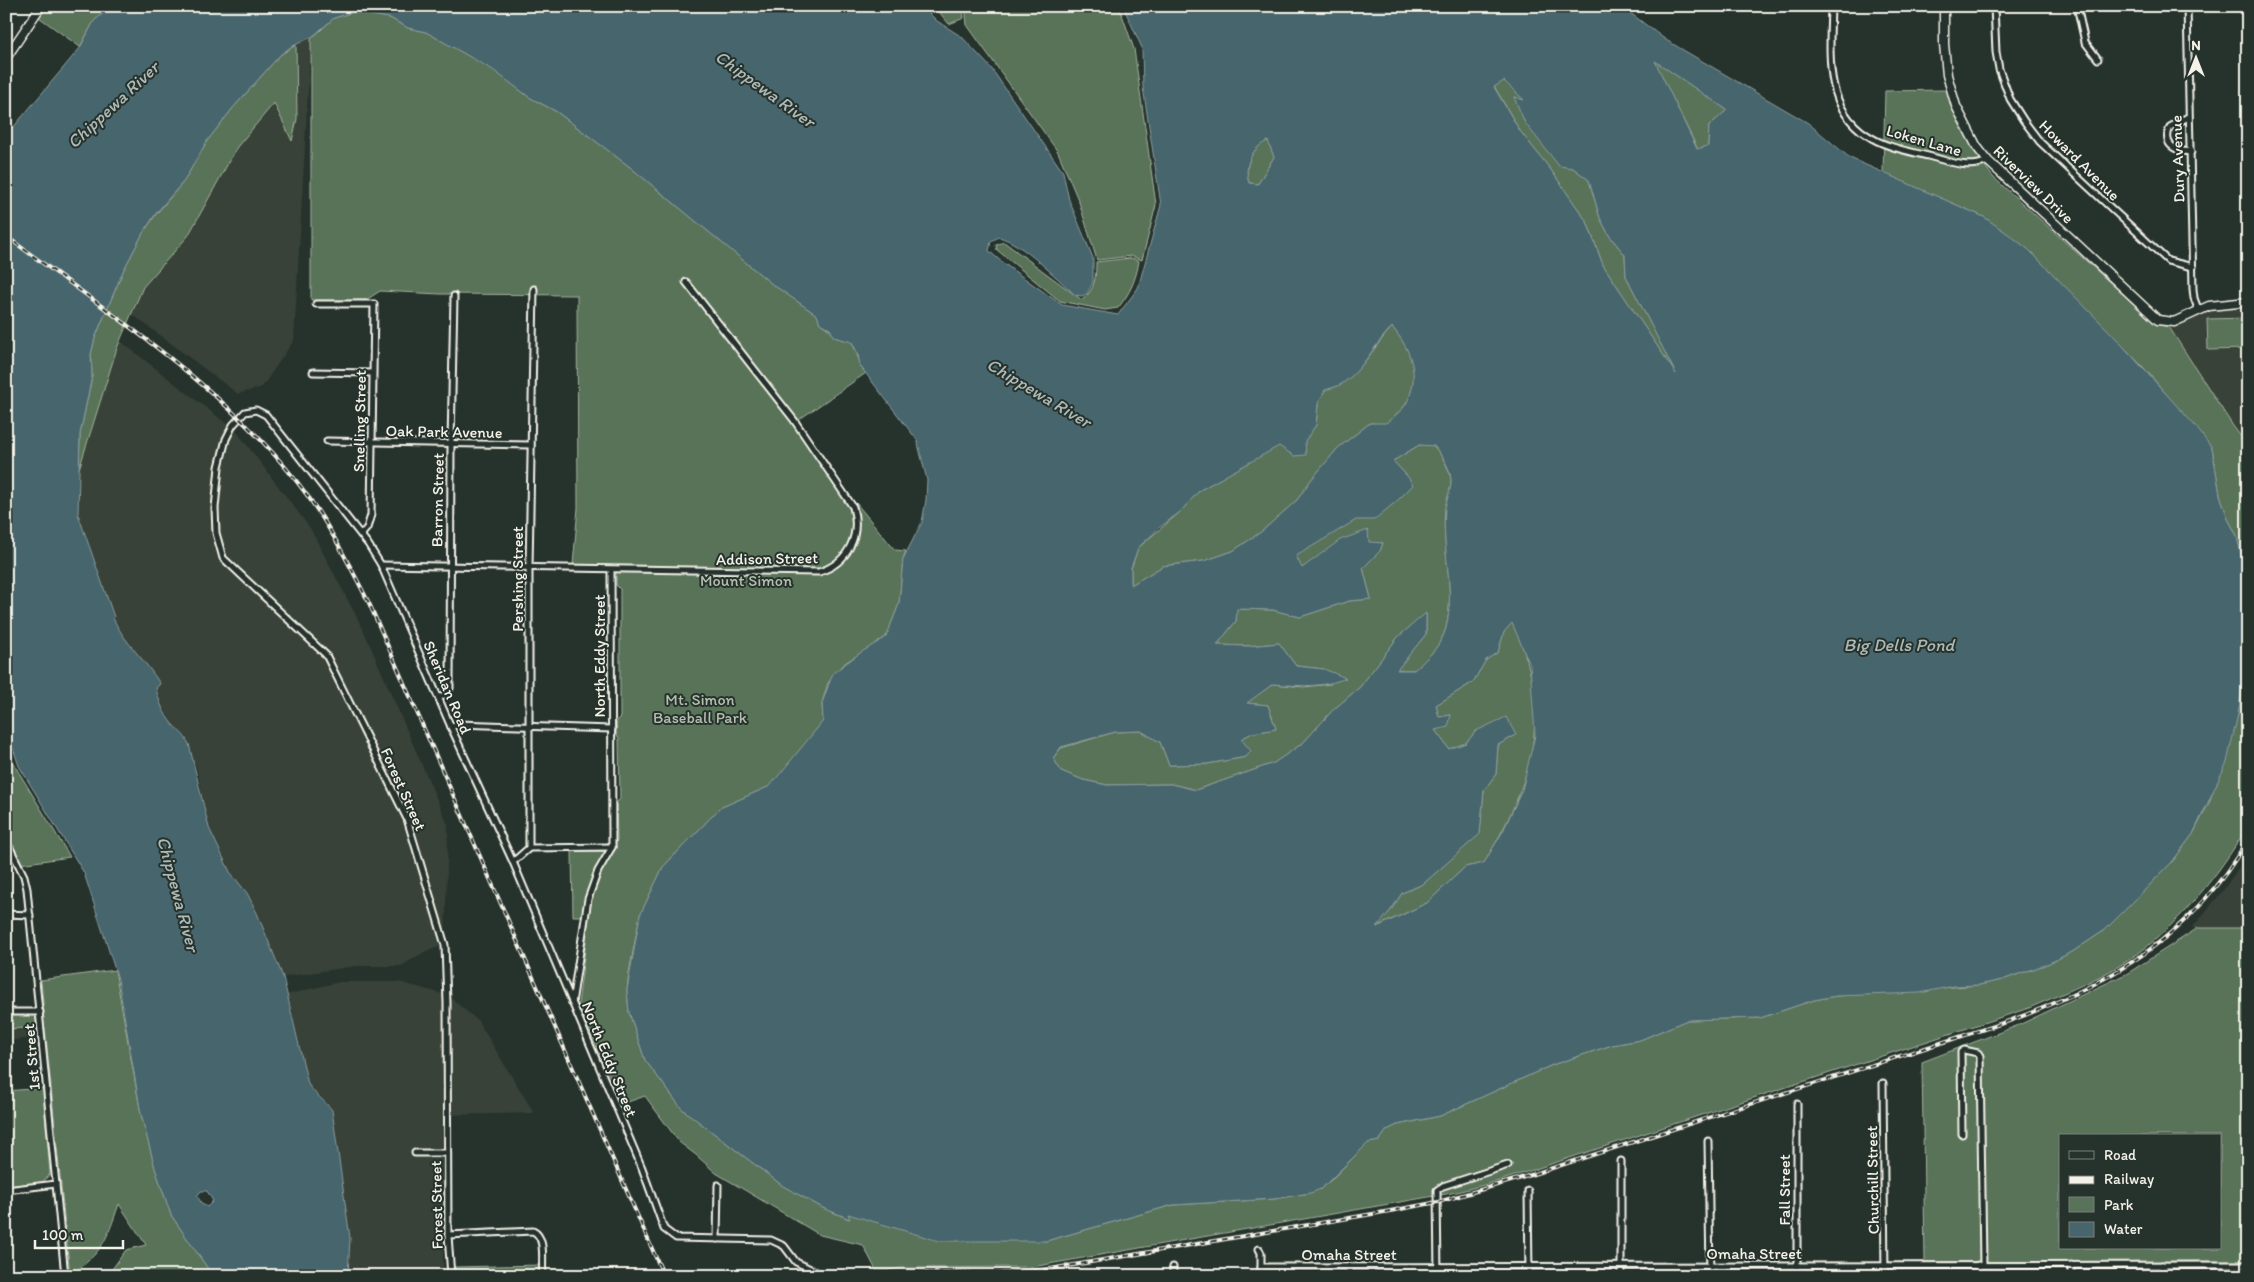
<svg xmlns="http://www.w3.org/2000/svg" width="2254" height="1282" font-family="Itim,sans-serif">
  <style>
    .built { fill: #394238 }
    .green { fill: #587359; stroke: #a6b2a0; fill-rule: evenodd }
    .water { fill: #47656d; stroke: #8c9d9e; fill-rule: evenodd }
    .lines { fill: none; stroke-linecap: round; stroke-linejoin: round }
    .street-casing { stroke: #f4f1e8; stroke-width: 9 }
    .secondary-casing { stroke: #f4f1e8; stroke-width: 11 }
    .street { stroke: #26332d; stroke-width: 5 }
    .secondary { stroke: #26332d; stroke-width: 8 }
    .rail-casing { stroke: #f4f1e8; stroke-width: 4 }
    .rail { stroke: #26332d; stroke-width: 2; stroke-dasharray: 5.5; stroke-linecap: butt }
    .labels { text-anchor: middle; stroke-width: 4; stroke-linejoin: round; paint-order: stroke }
    .street-label { font-size: 16px; fill: #f4f1e8; stroke: #26332d }
    .park-label { font-size: 16px; fill: #b6bfaf; stroke: #26332d }
    .water-label { font-size: 18px; font-style: italic; fill: #afb9b7; stroke: #26332d }
  </style>
  <rect width="100%" height="100%" fill="#26332d"/>
  <filter id="ink" filterUnits="userSpaceOnUse"><feTurbulence type="fractalNoise" baseFrequency=".02" numOctaves="2"/><feDisplacementMap in="SourceGraphic" scale="10" xChannelSelector="R" yChannelSelector="G"/><feConvolveMatrix kernelMatrix="1 2 1 2 8 2 1 2 1" color-interpolation-filters="sRGB"/></filter>
  <g filter="url(#ink)">
    <!-- built -->
    <g class="built">
      <path d="M311 36 294 340 262 387 238 394 112 299 289 48Z"/>
      <path d="M2248 302V446L2155 327 2158 320 2166 322 2198 309Z"/>
      <path d="M101 326 237 432 310 528 363 629 448 825 445 945 426 951 401 966H356L283 977 257 913 247 893 230 872 209 828 196 765 167 714 160 706 156 688 120 633 113 618 114 617 78 514 80 451Z"/>
      <path d="M2248 854V928H2192L2222 892Z"/>
      <path d="M339 982H399L447 995 478 1021 534 1113 443 1115V1265L446 1276H348L350 1238 332 1110 325 1102 317 1098 308 1084 290 1005 286 995Z"/>
      <path d="M38 1028 39 1037 6 1041V1029Z"/>
    </g>
    <!-- green -->
    <g class="green">
      <path d="M41 6H112L94 21 80 47 36 15Z"/>
      <path d="M934 6H962L964 18 949 24Z"/>
      <path d="M965 6H1119L1134 49 1156 205 1142 260 1131 256 1097 260 1079 202 1058 152 967 25Z"/>
      <path d="M353 12 390 18 408 28 426 32 494 70 529 97 557 112 630 167 772 284 817 315 820 323 830 330 834 337 852 342C857 352 859 364 866 373L794 423 851 507 856 503 895 550 906 551 903 559 899 604 886 637 845 663 828 683 822 703 823 721 777 779 770 786 720 808 663 867 640 915 629 973 627 990 629 1012 645 1060 682 1109 783 1186 823 1208 849 1219 847 1214 1046 1241 1173 1205 1274 1199 1310 1193 1330 1181 1368 1143 1379 1141 1387 1130 1397 1125 1440 1116 1552 1065 1612 1045 1640 1040 1687 1020 1760 1018 1814 1000 1836 996 1979 985 2002 980 2047 964 2072 952 2105 930 2172 862 2193 834 2209 803 2238 714 2248 651V825C2221 874 2168 938 2119 966 2090 983 2059 995 2029 1008L1499 1181 1457 1192 1032 1267 901 1268 877 1272 863 1245 820 1235 716 1173 696 1155 679 1142 645 1096 622 1104 578 1005 589 916H573L572 851H614L617 839 616 803 620 799 619 738 616 734 617 720 620 717V589L616 585V566L573 565 578 508 577 295 440 294 380 291 366 300H311V39L334 18Z"/>
      <path d="M296 45 297 119 292 141 274 103 237 147 188 236 143 287 117 348 79 469 80 434 92 376 91 354 95 338 123 271 143 233 157 213 184 181 207 141 233 108 280 55Z"/>
      <path d="M1654 60 1727 110 1709 126 1708 146 1698 150Z"/>
      <path d="M1504 80 1525 101 1514 97 1573 168 1589 180 1600 218 1609 235 1625 255 1626 276 1678 377 1603 265 1587 222 1551 170 1520 131 1494 86Z"/>
      <path d="M1947 90C1958 126 1971 147 1993 177L2147 316 2159 324 2169 327 2233 426 2248 446V580L2236 534 2228 519 2220 495 2212 448 2144 368 2029 250 1984 217 1883 173 1885 91Z"/>
      <path d="M1268 140 1274 157 1258 184 1249 183C1243 166 1252 148 1268 140Z"/>
      <path d="M1004 242 1082 300C1095 290 1096 278 1096 262L1131 258 1139 261C1136 280 1130 293 1118 308L1105 310 1060 301 997 250 996 245Z"/>
      <path d="M2248 318V349L2208 350 2207 319Z"/>
      <path d="M1392 327C1411 349 1422 376 1406 404 1401 411 1392 418 1386 424L1370 423 1338 448 1311 480 1297 500 1261 532 1233 551 1204 561 1163 566 1131 585V569L1138 548 1180 512 1200 490 1279 445 1294 456 1316 425 1318 404 1325 390C1330 388 1338 387 1343 383 1362 370 1376 344 1392 327Z"/>
      <path d="M1419 445H1433C1442 456 1448 465 1451 479 1452 488 1446 500 1445 509 1441 549 1456 589 1446 628 1441 646 1428 658 1414 670H1397L1426 634V614L1398 637 1360 687 1333 710 1303 743 1274 763 1196 790 1171 784 1107 785 1083 780 1061 771 1053 758 1061 748 1115 732 1141 731 1160 742 1169 765 1207 764 1246 757 1241 739 1252 733 1276 729 1268 705 1246 703 1273 684 1304 687 1331 684 1324 669 1296 666 1279 643 1248 646 1217 645 1236 621V609L1273 610 1300 617 1349 601 1371 599 1363 568 1380 551 1383 543H1369L1301 568 1296 556 1408 477 1393 461Z"/>
      <path d="M1512 622C1555 712 1533 782 1484 863L1465 867 1427 903 1376 927 1391 910 1402 893 1423 884 1480 833 1484 790 1496 774 1498 745 1516 735 1476 731 1466 743 1449 749 1435 730 1450 715 1439 717 1436 705 1473 682 1486 660 1498 652 1504 632Z"/>
      <path d="M6 751 70 857 19 864 6 837Z"/>
      <path d="M2198 928H2248V1261L1925 1262 1922 1062 2019 1025 2128 973ZM2060 1136H2220V1248H2060Z"/>
      <path d="M115 970 141 1114 155 1168 171 1215 213 1276H107L126 1250 146 1245 119 1204C106 1241 104 1251 70 1275L45 1027 6 1029V1014H44L41 980Z"/>
      <path d="M43 1088 50 1174 43 1182 6 1186V1091Z"/>
      <path d="M542 1265 543 1276H456L455 1267Z"/>
    </g>
    <!-- water -->
    <path class="water" d="M112 6H922L937 21 962 37 991 68 1063 172 1069 200 1093 258V282L1087 294 1082 296 1075 295C1057 278 1022 243 999 237L991 241 989 251 1003 263 1062 305 1118 315 1138 288 1161 205 1143 87 1142 48 1123 6H1621L1666 40 1808 123 1850 158 1984 217 2011 236 2029 250 2113 335 2196 427 2212 448 2220 495 2228 519 2236 534 2248 580V651L2238 714 2227 762 2193 834 2172 862 2129 906 2105 930 2072 952 2047 964 2002 980 1979 985 1954 986 1920 993 1836 996 1814 1000 1760 1018 1687 1020 1640 1040 1612 1045 1552 1065 1440 1116 1397 1125 1387 1130 1379 1141 1368 1143 1321 1189 1310 1193 1274 1199 1173 1205 1046 1241H939L848 1214 850 1219 823 1208 783 1186 682 1109 645 1060 629 1012 627 990 640 915 663 867 720 808 770 786 823 721 822 703 833 673 860 653 886 637 899 604 903 559 922 522 926 500 927 480 917 440 860 366 858 354 852 342 834 337 830 329 820 323 817 315 772 284 630 167 557 112 529 97 493 70 426 32 408 28 390 18 353 12 334 18 313 36 289 48 280 55 233 108 207 141 184 181 157 212 143 233 123 271 95 338 91 354 92 376 80 434 78 514 114 617 113 618C124 643 146 660 160 684L156 688C159 702 164 714 173 725 180 732 184 734 189 744L209 828 230 872 247 893 257 913 283 977 308 1084C315 1095 324 1100 332 1110L350 1238 348 1276H213L171 1215 155 1168 141 1114 118 979 84 873 19 766 6 727V136L80 48 94 21ZM1655 61 1727 110 1709 126 1708 146 1697 149ZM1504 81 1524 100 1514 97 1525 123 1559 166 1573 168 1589 180 1600 218 1609 235 1625 255 1626 276 1676 374 1603 265 1587 222 1551 170 1520 131 1494 87ZM1268 141 1274 157 1258 184 1249 183C1243 166 1252 147 1268 141ZM1392 327C1411 349 1421 376 1406 404 1402 411 1392 418 1386 423H1370L1338 448 1311 480 1297 500 1261 532 1233 551 1204 561 1163 566 1131 585V568L1138 548 1160 527 1180 512 1200 490 1279 446 1294 456 1306 455 1305 441 1316 425 1318 404 1325 390C1330 388 1338 387 1343 383 1363 370 1374 344 1392 327ZM1419 445 1434 446C1442 456 1449 465 1451 479 1452 489 1446 500 1445 509 1441 549 1456 589 1446 628 1441 646 1428 658 1414 670H1397L1426 634V613L1398 637 1360 687 1333 710 1303 743 1274 763 1196 790 1171 784 1107 785 1083 780 1061 771 1053 758 1061 747 1115 732 1141 731 1160 742 1169 765 1207 764 1246 757 1251 751 1241 739 1252 733 1276 729 1268 705 1247 703 1273 684C1299 686 1322 688 1346 678L1324 669 1296 666 1279 643 1248 646 1217 645 1236 621 1237 609 1273 610 1300 617 1349 601 1371 599 1363 568 1380 551 1383 543 1369 542 1368 530 1340 540 1302 568 1296 556 1356 520H1374L1398 500 1413 485 1408 477 1393 461ZM1512 623 1530 665 1535 735 1522 790 1503 831 1484 863 1465 867 1427 903 1377 927 1391 910 1402 893 1423 884 1480 834 1484 790 1496 774 1498 745 1516 735 1506 717 1476 731 1466 743 1449 749 1435 730 1448 727 1451 715 1439 717 1436 705 1473 682 1486 660 1498 652 1504 632ZM201 1191H207L213 1201 207 1207 202 1204 197 1196Z"/>
    <g class="lines">
      <defs>
        <g id="street">
          <path d="M1831 6C1830 52 1823 107 1867 135 1884 147 1908 151 1928 156 1948 161 1968 170 1988 161"/>
          <path d="M1994 6 1996 52 1999 69 2010 99 2024 121 2040 142 2168 261 2193 267"/>
          <path d="M2077 6 2085 42 2098 59"/>
          <path d="M2187 6 2193 289 2194 298 2198 309"/>
          <path d="M2188 117 2170 127C2162 145 2175 151 2191 152"/>
          <path d="M316 304H374L371 515 367 528 361 535"/>
          <path d="M313 372 372 373"/>
          <path d="M327 441 531 445"/>
          <path d="M381 565 819 572C848 563 861 536 853 507L794 420 686 282"/>
          <path d="M439 698 447 693 450 688 451 443 454 296"/>
          <path d="M451 727 458 724 612 729"/>
          <path d="M6 840 24 876 27 889 65 1276"/>
          <path d="M529 848 612 847"/>
          <path d="M513 862 529 848V568L534 289"/>
          <path d="M6 914 30 915"/>
          <path d="M572 1003 588 899 598 871 612 847 611 570"/>
          <path d="M6 1012H40"/>
          <path d="M1883 1083 1885 1276"/>
          <path d="M1797 1104V1276"/>
          <path d="M1962 1134 1961 1052 1964 1050 1978 1053 1980 1056 1983 1265"/>
          <path d="M1708 1141 1710 1276"/>
          <path d="M415 1153H447"/>
          <path d="M1621 1161V1276"/>
          <path d="M6 1190 56 1184"/>
          <path d="M1528 1191 1529 1276"/>
          <path d="M448 1235 533 1231C547 1238 541 1262 543 1276"/>
          <path d="M717 1239 718 1185"/>
          <path d="M1259 1249 1261 1253V1276"/>
          <path d="M1978 1265V1276"/>
          <path d="M2071 1265V1276"/>
          <path d="M1349 1266V1276"/>
          <path d="M1173 1267V1276"/>
          <path d="M1261 1267 2248 1265"/>
          <path d="M451 1276 448 1235 447 1003 445 945 407 819 326 655 223 558 216 533 215 508 219 467 226 439 233 425 245 412 256 410 266 415 368 544 381 565 451 727 513 862 642 1168 664 1229 676 1238 771 1240 784 1246 796 1262 825 1276"/>
          <path d="M1438 1276 1437 1190 1443 1186 1508 1165"/>
          <path d="M2162 1276V1265"/>
        </g>
        <g id="secondary">
          <path d="M1944 6V44L1947 75 1956 106 1977 147 1988 161 2158 320 2174 322 2209 306 2248 302"/>
          <path d="M6 58 41 6"/>
        </g>
      </defs>
      <!-- street casing -->
      <use href="#street" class="street-casing"/>
      <!-- secondary casing -->
      <use href="#secondary" class="secondary-casing"/>
      <!-- street -->
      <use href="#street" class="street"/>
      <!-- secondary -->
      <use href="#secondary" class="secondary"/>
      <defs>
        <g id="rail">
          <path d="M6 236C106 311 221 384 298 483 327 520 348 562 369 603L664 1276"/>
          <path d="M895 1276 925 1273 998 1274 1050 1269 1390 1211 1438 1202 1518 1179 2009 1021C2111 984 2192 936 2248 839"/>
        </g>
      </defs>
      <!-- rail casing -->
      <use href="#rail" class="rail-casing"/>
      <!-- rail -->
      <use href="#rail" class="rail"/>
    </g>
  </g>
  <g class="labels">
    <!-- street labels -->
    <g class="street-label">
      <text transform="translate(1924 140) rotate(16)" y="6">Loken Lane</text>
      <text transform="translate(2177 159) rotate(-92)" y="6">Dury Avenue</text>
      <text transform="translate(2080 160) rotate(45)" y="6">Howard Avenue</text>
      <text transform="translate(2034 184) rotate(44)" y="6">Riverview Drive</text>
      <text transform="translate(359 421) rotate(-89)" y="6">Snelling Street</text>
      <text transform="translate(444 431) rotate(1)" y="6">Oak Park Avenue</text>
      <text transform="translate(437 500) rotate(-89)" y="6">Barron Street</text>
      <text transform="translate(767 558) rotate(-1)" y="6">Addison Street</text>
      <text transform="translate(517 579) rotate(-90)" y="6">Pershing Street</text>
      <text transform="translate(599 656) rotate(-90)" y="6">North Eddy Street</text>
      <text transform="translate(448 687) rotate(67)" y="6">Sheridan Road</text>
      <text transform="translate(404 789) rotate(66)" y="6">Forest Street</text>
      <text transform="translate(31 1057) rotate(-95)" y="6">1st Street</text>
      <text transform="translate(610 1059) rotate(68)" y="6">North Eddy Street</text>
      <text transform="translate(1872 1180) rotate(-91)" y="6">Churchill Street</text>
      <text transform="translate(1784 1190) rotate(-90)" y="6">Fall Street</text>
      <text transform="translate(436 1205) rotate(-91)" y="6">Forest Street</text>
      <text x="1754" y="1259">Omaha Street</text>
      <text x="1349" y="1260">Omaha Street</text>
    </g>
    <!-- park labels -->
    <g class="park-label">
      <text x="746" y="586">Mount Simon</text>
      <text x="700" y="705">Mt. Simon<tspan x="700" dy="18">Baseball Park</tspan></text>
    </g>
    <!-- water labels -->
    <g class="water-label">
      <text transform="translate(765 89) rotate(36)" y="6">Chippewa River</text>
      <text transform="translate(113 105) rotate(-43)" y="6">Chippewa River</text>
      <text transform="translate(1039 393) rotate(31)" y="6">Chippewa River</text>
      <text x="1899" y="651">Big Dells Pond</text>
      <text transform="translate(178 894) rotate(75)" y="6">Chippewa River</text>
    </g>
  </g>
  <!-- margin -->
  <rect width="2254" height="1282" fill="none" stroke="#26332d" stroke-width="25"/>
  <rect x="12" y="12" width="2229" height="1257" fill="none" stroke="#f4f1e8" stroke-width="2" filter="url(#ink)"/>
  <!-- legend -->
  <rect x="2059" y="1134" width="162" height="115" fill="#26332d" stroke="#787f78"/>
  <rect x="2069" y="1151" width="25" height="8" fill="#26332d" stroke="#787f78"/>
  <text x="2104" y="1160" font-size="15" fill="#f4f1e8">Road</text>
  <rect x="2069" y="1176" width="25" height="8" fill="#f4f1e8" stroke="#787f78"/>
  <text x="2104" y="1184" font-size="15" fill="#f4f1e8">Railway</text>
  <rect x="2069" y="1197" width="25" height="15" fill="#587359" stroke="#787f78"/>
  <text x="2104" y="1210" font-size="15" fill="#f4f1e8">Park</text>
  <rect x="2069" y="1222" width="25" height="15" fill="#47656d" stroke="#787f78"/>
  <text x="2104" y="1234" font-size="15" fill="#f4f1e8">Water</text>
  <!-- north arrow -->
  <g transform="translate(2196 58)" stroke="#26332d" stroke-width="4" paint-order="stroke">
  <path d="M0-4L9 19L0 12L-9 19Z" fill="#f4f1e8"/>
  <text y="-8" font-size="14" font-weight="bold" text-anchor="middle" fill="#f4f1e8">N</text>
  </g>
  <!-- scale -->
  <path d="M35 1240v8h88v-8" fill="none" stroke="#f4f1e8" stroke-width="2.5"/>
  <text x="42" y="1240" font-size="15" fill="#f4f1e8" stroke="#26332d" stroke-width="4" paint-order="stroke">100 m</text>
</svg>
